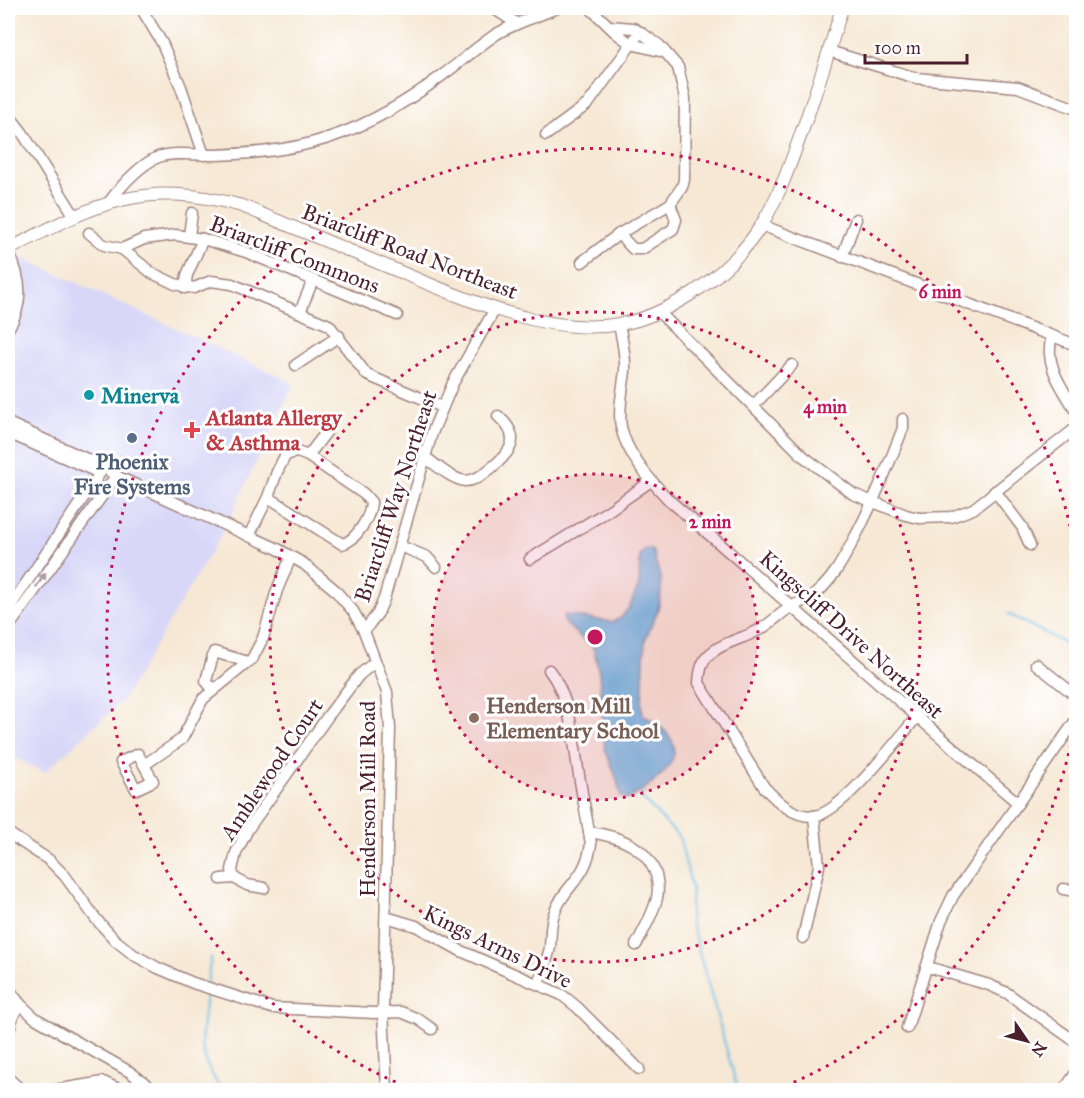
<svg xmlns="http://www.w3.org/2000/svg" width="1084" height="1098" font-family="'IM FELL Great Primer',serif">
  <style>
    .built { fill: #d8d7f8 }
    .water { fill: #67bbe3; stroke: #586d87; stroke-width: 1.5 }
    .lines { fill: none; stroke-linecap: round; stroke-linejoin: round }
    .stream { stroke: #67bbe3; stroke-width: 2 }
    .minor-casing { stroke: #a08480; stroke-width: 13 }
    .major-casing { stroke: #a08480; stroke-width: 14 }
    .minor { stroke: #fff; stroke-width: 10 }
    .major { stroke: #fff; stroke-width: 12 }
    .oneway { fill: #ae9aa0 }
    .ring { fill: none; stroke: #c2185b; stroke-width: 3; stroke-dasharray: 3 6 }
    .culture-dot { fill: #0f9aa8; stroke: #fff; stroke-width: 2 }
    .health-dot { fill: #e0444e; stroke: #fff; stroke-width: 2 }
    .service-dot { fill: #5c6f8a; stroke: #fff; stroke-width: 2 }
    .education-dot { fill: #8d6e63; stroke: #fff; stroke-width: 2 }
    .labels { text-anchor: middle; stroke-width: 6; stroke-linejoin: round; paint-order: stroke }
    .street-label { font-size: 22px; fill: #4a1f2b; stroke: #fff }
    .culture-label { font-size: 22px; font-weight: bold; fill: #0d838f; stroke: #fff; text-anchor: start }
    .health-label { font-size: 22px; font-weight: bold; fill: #be3a42; stroke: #fff; text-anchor: start }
    .service-label { font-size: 22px; font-weight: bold; fill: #4e5e75; stroke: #fff }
    .education-label { font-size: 22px; font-weight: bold; fill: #785e54; stroke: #fff; text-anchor: start }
    .centre { fill: #c2185b; stroke: #fff; stroke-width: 3 }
    .ring-label { font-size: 18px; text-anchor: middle; font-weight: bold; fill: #c2185b; stroke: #fff; stroke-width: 6; stroke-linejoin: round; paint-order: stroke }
  </style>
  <rect width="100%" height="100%" fill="#fff"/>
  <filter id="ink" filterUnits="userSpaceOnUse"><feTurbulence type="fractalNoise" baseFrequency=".0167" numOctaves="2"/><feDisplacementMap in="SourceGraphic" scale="12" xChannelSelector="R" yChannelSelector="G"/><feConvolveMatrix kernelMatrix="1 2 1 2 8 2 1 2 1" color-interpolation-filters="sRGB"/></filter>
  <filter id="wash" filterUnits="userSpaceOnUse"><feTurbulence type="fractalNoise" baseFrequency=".008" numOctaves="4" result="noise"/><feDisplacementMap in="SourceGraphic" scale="24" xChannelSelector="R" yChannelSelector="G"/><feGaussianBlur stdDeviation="1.35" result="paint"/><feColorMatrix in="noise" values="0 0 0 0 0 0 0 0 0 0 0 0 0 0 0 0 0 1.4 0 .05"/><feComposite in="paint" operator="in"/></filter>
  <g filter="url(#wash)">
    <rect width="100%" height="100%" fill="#f6e8d4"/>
    <!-- built -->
    <path class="built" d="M8 251 294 383 226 526 123 700 45 772 8 755Z"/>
    <!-- water -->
    <path class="water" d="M646 549H650L653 552 661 580V593L658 610 645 640 642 705 643 715C700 747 669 773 629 799L621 797 616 777 605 749 599 673 596 658 593 648 566 624 563 618 565 615 612 622 621 618 630 606 639 585 640 555Z"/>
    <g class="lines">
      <!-- stream -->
      <g class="stream">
        <path d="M1008 614 1076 649"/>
        <path d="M639 792 642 798 679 837 692 888 690 920 738 1090"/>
        <path d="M207 984 211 957"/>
        <path d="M206 992 201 1044 207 1065 221 1090"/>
      </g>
    </g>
  </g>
  <g filter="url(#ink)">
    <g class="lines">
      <defs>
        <g id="minor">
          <path d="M141 8 162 43 181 87 204 155"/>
          <path d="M493 8 516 23"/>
          <path d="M590 8 615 32 631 44 664 52"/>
          <path d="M829 51 916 78 1018 87 1076 109"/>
          <path d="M8 114 22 132 74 215"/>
          <path d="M546 135 588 104 640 32"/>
          <path d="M110 201C122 185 138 167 156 158 170 151 200 155 215 155 246 154 281 151 311 143 358 131 405 104 444 74 461 62 477 47 495 35 514 23 536 17 557 8"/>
          <path d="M761 225 1076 345"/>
          <path d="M89 233 104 245 122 249"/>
          <path d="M619 234 633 249H642L673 229 676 220 670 204"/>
          <path d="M189 236 192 213"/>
          <path d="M8 252C22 278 24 304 8 329"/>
          <path d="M842 257 856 219"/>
          <path d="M582 262 619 234 670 204 682 187 684 180 685 98 678 67 659 45 640 32 633 28 609 26"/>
          <path d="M185 288 187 275 203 239"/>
          <path d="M300 312 313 280"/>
          <path d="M659 312 803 456 853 494 906 515 919 518 951 517 973 509 1076 428"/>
          <path d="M397 315 246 252 203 239 175 235 144 239 122 249 152 273 175 284 194 288 211 281 232 284 329 325 367 375 442 407"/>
          <path d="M619 324C622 340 626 355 625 371 623 388 618 409 621 427 627 455 650 480 669 500 786 600 900 704 1018 803"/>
          <path d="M1052 336C1043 364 1063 389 1076 411"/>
          <path d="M296 365 339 336"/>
          <path d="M753 406 792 365"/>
          <path d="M903 419V428C888 467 873 504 853 541 842 562 832 581 813 596 806 601 799 602 793 606 779 613 771 625 755 632 741 639 722 643 710 654 702 660 699 673 699 683L764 787C777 801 793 817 814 816 841 814 897 740 916 718"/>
          <path d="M8 423 104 467 116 476 276 548 304 564 334 589 353 611 364 631 387 692 390 728 383 1011 387 1090"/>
          <path d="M8 433 95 471"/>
          <path d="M308 456 327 431"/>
          <path d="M425 457C436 465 451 479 465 481 475 481 483 475 490 469 511 452 523 438 498 416"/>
          <path d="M995 491 1022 527 1030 545"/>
          <path d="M249 536 268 497 277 472 285 456 289 454 297 452 308 456 364 494 371 502C371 516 356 541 342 544L268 497"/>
          <path d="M400 546 427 557 436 567"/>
          <path d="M530 559 608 511 651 481"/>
          <path d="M8 610 104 467"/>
          <path d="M8 628 116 476"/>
          <path d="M364 631 378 613 384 599 432 433 453 383 495 309"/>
          <path d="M1036 664 1076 696"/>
          <path d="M215 688 210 686 206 681 214 652 248 662"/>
          <path d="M144 765 138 754 121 762 136 789 153 781 144 765 182 739 203 699 252 659 263 638 277 590 291 557"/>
          <path d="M589 832C617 836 646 845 656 875 658 883 659 889 657 898 653 914 644 930 636 945"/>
          <path d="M8 833 49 860 65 876 96 919 115 940 134 955 158 968 193 983 272 1008 374 1013 401 1012 418 1019 432 1029"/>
          <path d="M221 879 234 878"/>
          <path d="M264 888 247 885 234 878 232 870 236 853 248 829 328 716 359 675 375 662"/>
          <path d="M1063 889 1076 891"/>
          <path d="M386 917 416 926 461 951 562 995 577 1007 639 1069"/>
          <path d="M803 938 819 866 814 816"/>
          <path d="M928 967 989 985 1007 993 1076 1042"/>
          <path d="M538 984C542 972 548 959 550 947 551 937 550 924 554 914 564 885 586 880 591 844 587 819 582 794 578 769 573 737 570 697 549 670"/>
          <path d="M8 988 20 1004 35 1018 130 1072 154 1090"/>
          <path d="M907 1028 941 921 953 896 1076 720"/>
          <path d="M8 1034 13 1016 20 1004"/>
          <path d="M8 1078 21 1090"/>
          <path d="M55 1090 103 1082 121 1090"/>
          <path d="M1064 1090 1076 1073"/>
        </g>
        <path id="major" d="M8 250C95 204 142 178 242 206 294 228 346 249 398 271 462 298 549 337 620 324 646 320 669 308 691 294 718 277 745 252 762 224 782 191 793 156 806 120 819 83 831 45 842 8"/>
      </defs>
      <!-- minor casing -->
      <use href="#minor" class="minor-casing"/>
      <!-- major casing -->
      <use href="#major" class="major-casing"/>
      <!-- minor -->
      <use href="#minor" class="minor"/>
      <!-- major -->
      <use href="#major" class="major"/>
    </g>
    <!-- one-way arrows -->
    <defs><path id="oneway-solid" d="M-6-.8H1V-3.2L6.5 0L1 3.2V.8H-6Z" transform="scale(1.5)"/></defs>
    <use class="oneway" href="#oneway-solid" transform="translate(41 580) rotate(-55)"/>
  </g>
  <!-- distance rings -->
  <circle cx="595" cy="637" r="163" fill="#c2185b" fill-opacity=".12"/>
  <g class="ring">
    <circle cx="595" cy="637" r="163"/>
    <circle cx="595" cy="637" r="325"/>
    <path d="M1076 718A488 488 0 0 1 778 1089M412 1089A488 488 0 1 1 1076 556"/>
  </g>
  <!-- markers -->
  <circle class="culture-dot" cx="89" cy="395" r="6"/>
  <path class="health-dot" d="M189 421h6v6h6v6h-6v6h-6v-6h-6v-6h6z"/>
  <circle class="service-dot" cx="132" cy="438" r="6"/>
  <circle class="education-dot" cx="474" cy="718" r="6"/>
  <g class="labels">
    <!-- street labels -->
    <g class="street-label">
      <text transform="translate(410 251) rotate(21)" y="8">Briarcliff Road Northeast</text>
      <text transform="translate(295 254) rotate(21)" y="8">Briarcliff Commons</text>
      <text transform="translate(395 496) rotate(-72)" y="8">Briarcliff Way Northeast</text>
      <text transform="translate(852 634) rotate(42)" y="8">Kingscliff Drive Northeast</text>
      <text transform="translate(271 769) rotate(-56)" y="8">Amblewood Court</text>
      <text transform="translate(367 799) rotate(-90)" y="8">Henderson Mill Road</text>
      <text transform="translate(498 946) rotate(26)" y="8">Kings Arms Drive</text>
    </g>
    <!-- culture labels -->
    <g class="culture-label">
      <text x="101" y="403">Minerva</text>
    </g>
    <!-- health labels -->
    <g class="health-label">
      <text x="206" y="425">Atlanta Allergy<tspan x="206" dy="25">&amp; Asthma</tspan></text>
    </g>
    <!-- service labels -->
    <g class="service-label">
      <text x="132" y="469">Phoenix<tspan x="132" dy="25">Fire Systems</tspan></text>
    </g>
    <!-- education labels -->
    <g class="education-label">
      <text x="486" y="713">Henderson Mill<tspan x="486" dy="25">Elementary School</tspan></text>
    </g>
  </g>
  <circle cx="595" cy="637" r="9" class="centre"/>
  <g class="ring-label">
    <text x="940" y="298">6 min</text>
    <text x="825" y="413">4 min</text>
    <text x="710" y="528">2 min</text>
  </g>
  <!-- margin -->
  <rect width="1084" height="1098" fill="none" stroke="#fff" stroke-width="30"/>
  <!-- north arrow -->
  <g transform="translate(1027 1041) rotate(125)" stroke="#ffffff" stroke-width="4.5" paint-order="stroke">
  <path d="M0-4.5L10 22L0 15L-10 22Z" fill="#4a1f2b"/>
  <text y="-9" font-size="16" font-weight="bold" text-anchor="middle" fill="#4a1f2b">N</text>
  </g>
  <!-- scale -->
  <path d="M865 54v9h102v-9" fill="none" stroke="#4a1f2b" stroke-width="3"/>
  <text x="874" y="54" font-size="18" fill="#4a1f2b" stroke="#ffffff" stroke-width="4.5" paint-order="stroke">100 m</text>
</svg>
